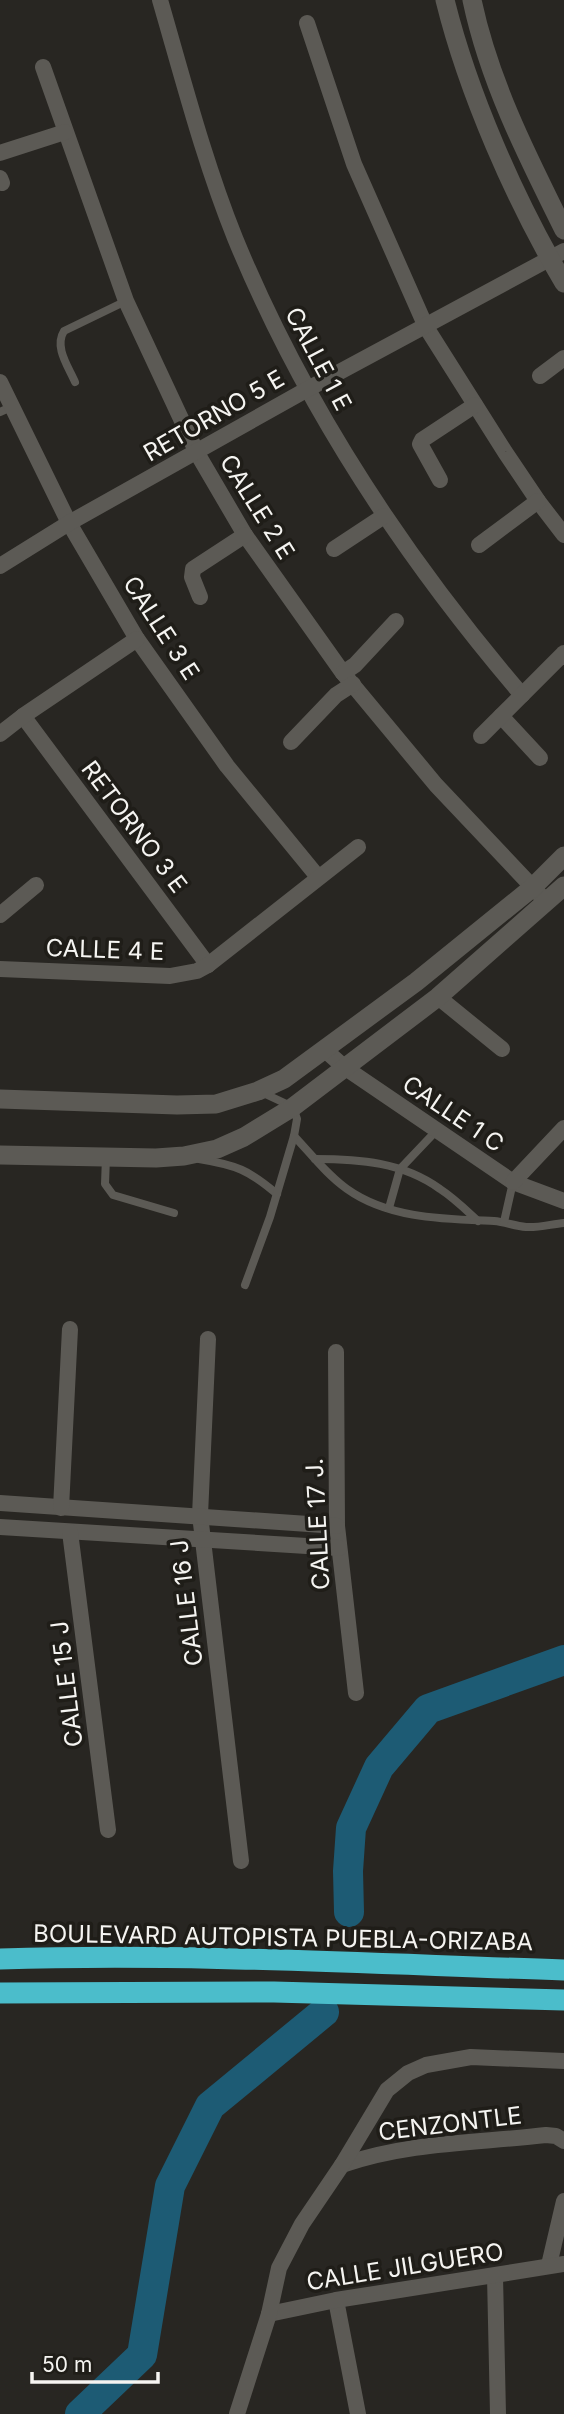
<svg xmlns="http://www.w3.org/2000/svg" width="564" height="2414" font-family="Inter,sans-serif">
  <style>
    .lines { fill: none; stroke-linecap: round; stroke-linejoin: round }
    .river { stroke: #1d5b74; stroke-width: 30 }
    .service { stroke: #5c5a55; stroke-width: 8 }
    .minor { stroke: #5c5a55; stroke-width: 16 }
    .tertiary { stroke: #5c5a55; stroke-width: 19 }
    .motorway { stroke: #4bbdcb; stroke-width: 21 }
    .labels { text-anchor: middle; stroke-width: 7; stroke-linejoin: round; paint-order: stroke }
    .street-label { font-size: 24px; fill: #f5f4f1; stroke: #1f1d18 }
  </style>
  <rect width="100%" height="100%" fill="#282622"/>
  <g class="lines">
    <!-- river -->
    <g class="river">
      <path d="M349 1912 348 1871 351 1828 379 1767 428 1709 564 1660"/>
      <path d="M80 2414 142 2355 170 2186 210 2106 324 2012"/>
    </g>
    <!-- service -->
    <g class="service">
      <path d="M75 382C68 366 54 347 64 331L126 301"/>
      <path d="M0 412 11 407"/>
      <path d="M294 1136C311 1154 327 1175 347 1189 389 1219 445 1219 494 1221 505 1222 515 1226 526 1227 538 1228 552 1224 564 1223"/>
      <path d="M106 1157 105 1184 113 1195 174 1213"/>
      <path d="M199 1159C236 1165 249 1170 277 1194"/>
      <path d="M315 1159C359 1159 403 1162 440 1189 454 1198 466 1210 478 1221"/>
      <path d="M389 1208 400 1169 437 1130"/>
      <path d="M504 1222 513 1182"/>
      <path d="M245 1285 270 1217 294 1136 297 1119 293 1107 261 1092"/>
    </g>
    <!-- minor -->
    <g class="minor">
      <path d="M160 0C183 79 204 161 235 238 304 406 404 557 522 695"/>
      <path d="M307 23 354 164 426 327 505 452 538 501 564 535"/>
      <path d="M43 67 126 301 197 453 245 535 343 673 436 785 541 896"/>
      <path d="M0 153 65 132"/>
      <path d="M0 178 2 183"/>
      <path d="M540 376 564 358"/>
      <path d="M0 382 69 523 137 639 227 766 318 877"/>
      <path d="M440 480 420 444 422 440 475 405"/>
      <path d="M479 545 538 501"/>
      <path d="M334 549 384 516"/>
      <path d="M0 566 69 523 306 390 564 251"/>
      <path d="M200 597 192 577 193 569 245 535"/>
      <path d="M343 673 355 665 396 621"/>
      <path d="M23 716 208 965"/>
      <path d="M501 716 540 758"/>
      <path d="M0 734 23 716 137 639"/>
      <path d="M481 736 564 653"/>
      <path d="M291 742 336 695 353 684"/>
      <path d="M0 915 36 885"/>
      <path d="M0 969 170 976 197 971 208 965 358 847"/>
      <path d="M438 997 502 1049"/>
      <path d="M325 1050 344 1067 513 1182 564 1201"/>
      <path d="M513 1182 564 1128"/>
      <path d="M208 1339 200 1515 241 1861"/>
      <path d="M336 1352 337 1526 356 1693"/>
      <path d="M0 1503 337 1526"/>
      <path d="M61 1508 70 1329"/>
      <path d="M0 1527 339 1548"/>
      <path d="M70 1532 108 1830"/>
      <path d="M342 2165C408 2142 478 2143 546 2135L556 2136 564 2141"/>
      <path d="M549 2265 564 2201"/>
      <path d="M495 2276 498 2414"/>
      <path d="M336 2300 358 2414"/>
      <path d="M269 2314 336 2300 564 2264"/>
      <path d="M237 2414 269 2314 279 2268 302 2224 342 2165 387 2090 408 2073 426 2065 471 2057 564 2061"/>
    </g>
    <!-- tertiary -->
    <g class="tertiary">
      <path d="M445 0C468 93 515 200 564 283"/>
      <path d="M472 0C489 81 527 156 564 230"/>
      <path d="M0 1099 177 1105 216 1104 258 1091 284 1079 416 982 532 888 564 856"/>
      <path d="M0 1155 156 1158 184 1156 217 1149 244 1137 293 1107 438 997 564 886"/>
    </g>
    <!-- motorway -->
    <g class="motorway">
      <path d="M0 1959C188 1953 376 1964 564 1970"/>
      <path d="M0 1993 274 1992 564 2000"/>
    </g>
  </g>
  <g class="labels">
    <!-- street labels -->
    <g class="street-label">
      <text transform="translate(318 359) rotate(62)" y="8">CALLE 1 E</text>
      <text transform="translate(214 416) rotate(-30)" y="8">RETORNO 5 E</text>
      <text transform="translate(257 507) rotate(58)" y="8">CALLE 2 E</text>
      <text transform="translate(161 628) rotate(57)" y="8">CALLE 3 E</text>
      <text transform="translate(134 827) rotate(53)" y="8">RETORNO 3 E</text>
      <text transform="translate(105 950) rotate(2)" y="8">CALLE 4 E</text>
      <text transform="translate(453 1114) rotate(34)" y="8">CALLE 1 C</text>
      <text transform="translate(318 1524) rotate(-93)" y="8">CALLE 17 J.</text>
      <text transform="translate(187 1603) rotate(-97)" y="8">CALLE 16 J</text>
      <text transform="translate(67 1684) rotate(-97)" y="8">CALLE 15 J</text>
      <text transform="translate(283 1938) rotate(1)" y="8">BOULEVARD AUTOPISTA PUEBLA-ORIZABA</text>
      <text transform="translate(450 2124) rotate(-7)" y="8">CENZONTLE</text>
      <text transform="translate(405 2267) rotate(-9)" y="8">CALLE JILGUERO</text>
    </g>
  </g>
  <!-- scale -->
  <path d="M32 2372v10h126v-10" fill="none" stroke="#f5f4f1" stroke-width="3.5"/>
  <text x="42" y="2372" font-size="21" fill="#f5f4f1" stroke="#1f1d18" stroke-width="5" paint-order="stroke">50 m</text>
</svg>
